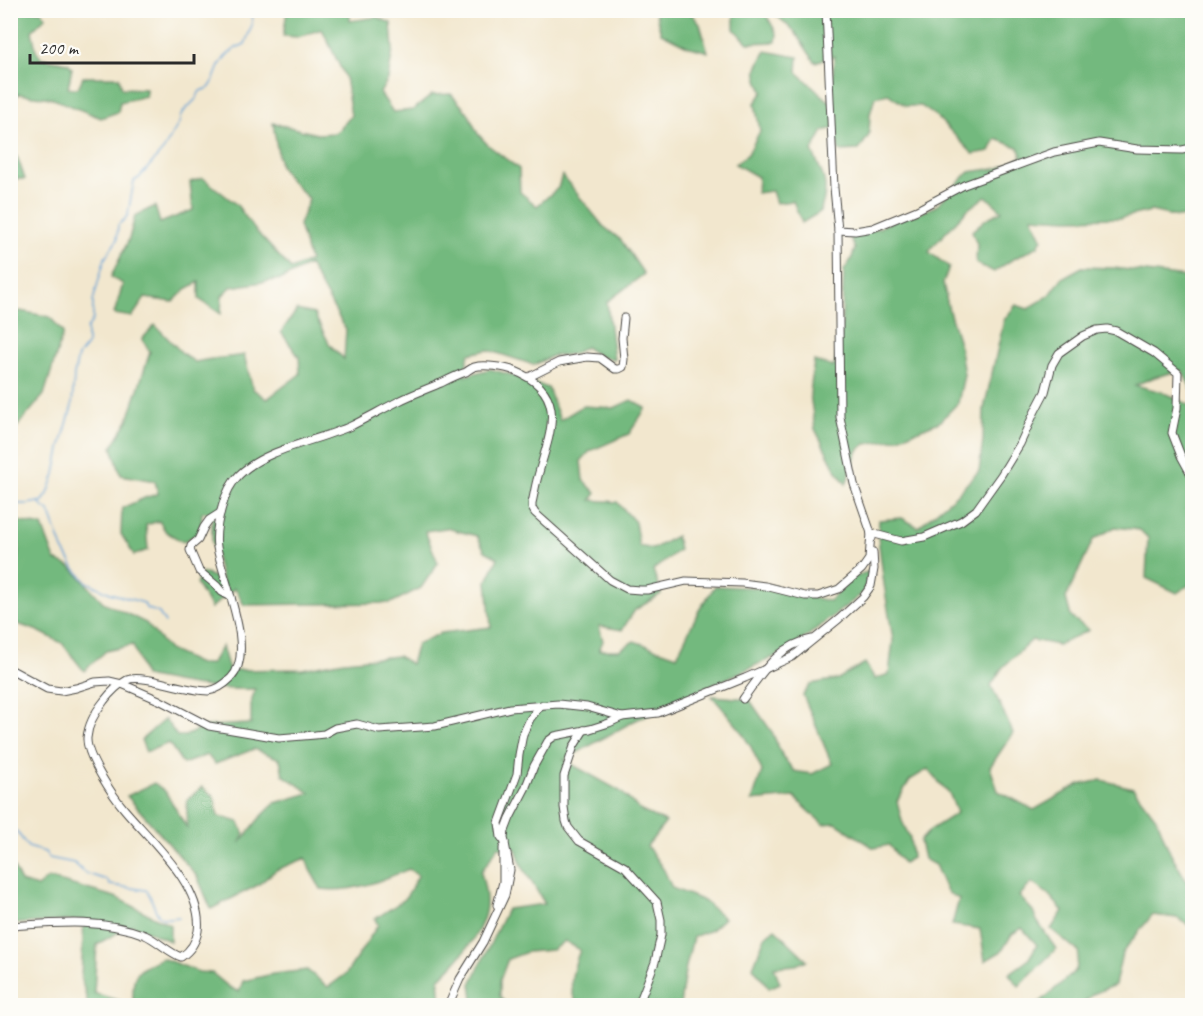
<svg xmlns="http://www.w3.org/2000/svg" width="1203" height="1016" font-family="Caveat,sans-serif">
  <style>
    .forest { fill: #73b97e; stroke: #4f7254; stroke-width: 1.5 }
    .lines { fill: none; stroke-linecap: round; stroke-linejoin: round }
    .stream { stroke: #63a1d5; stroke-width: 1.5 }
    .minor-casing { stroke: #494743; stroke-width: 9 }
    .minor { stroke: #fff; stroke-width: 7 }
  </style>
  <rect width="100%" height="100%" fill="#fdfcf7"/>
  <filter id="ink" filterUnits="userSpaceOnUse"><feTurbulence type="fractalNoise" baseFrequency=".0167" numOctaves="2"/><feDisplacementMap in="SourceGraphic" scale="12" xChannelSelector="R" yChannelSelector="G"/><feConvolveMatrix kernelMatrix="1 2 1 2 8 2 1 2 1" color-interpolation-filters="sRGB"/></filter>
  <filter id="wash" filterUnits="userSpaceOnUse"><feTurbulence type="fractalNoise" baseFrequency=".008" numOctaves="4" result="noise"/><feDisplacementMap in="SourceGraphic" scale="24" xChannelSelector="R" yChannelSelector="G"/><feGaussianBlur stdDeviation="1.35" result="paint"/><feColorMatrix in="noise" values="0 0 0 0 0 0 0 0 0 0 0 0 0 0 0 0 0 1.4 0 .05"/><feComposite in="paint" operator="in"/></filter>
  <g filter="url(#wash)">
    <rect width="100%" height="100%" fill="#f2e7ce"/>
    <!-- forest -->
    <g class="forest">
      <path d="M11 10 41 11 46 17 32 31 36 50 41 58 68 63 72 68 68 88H78L83 77H119L122 88 146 89V96L120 102 118 112 101 118 51 98 18 94 11 103Z"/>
      <path d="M954 10 963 16 975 10 1192 11V216L1177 217 1151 211 1120 218 1068 219 1032 217 1042 238 1038 246 1010 261 994 272 976 263 977 244 972 231 986 219 1002 211 986 196 967 210 933 246 929 252 949 267 943 283 949 311 959 343 964 375 958 403 939 422 896 439 866 444 858 450 846 484 835 468 815 429 810 394 814 361 834 367 841 335 844 270 851 260 855 249 849 234 879 228 898 218 920 213 936 206 969 172 999 168 1022 157 1018 147 996 139 990 151 973 154 937 117 921 106H906L888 94 875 97 870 114 869 135 859 150 839 151 834 128 823 131 812 151C824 177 830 184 820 212L802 223 793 201 776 203 772 191 757 193 758 177 735 164 748 154 760 131 755 103 763 92C754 72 754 70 766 51L798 57 797 72 831 103 834 56 815 62 795 32 774 13 773 11Z"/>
      <path d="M287 11H350V21L377 17 391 23 393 49 388 79 380 93 393 112 413 110 432 95 451 94 468 113 478 134 488 145 519 169 520 192 537 206 558 188 562 175 603 226 621 240 644 274 607 302 614 359 601 357 585 347 573 354 552 356 534 365 488 350 469 354 464 376 490 369 519 377 548 388 560 420 583 406 614 408 631 400 646 408 629 434 590 451 581 461 583 480 596 493 591 500 617 502 635 522 639 546 653 549 676 536 679 550 653 570 661 594 635 610 622 630 599 626 603 641 599 650H619L634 641 677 656 699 610 715 586 769 588 829 601 853 577 870 571 863 593 789 650 634 721 564 760 620 791 641 811 666 822 647 846 664 870 672 888 704 901 724 918 711 930 693 937 685 971 680 1005H578C566 988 573 968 580 950L565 941 552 950 527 952 508 959 500 980V996L506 1005H467L473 998 471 984 507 909 545 904 522 866 516 849 498 847 481 872C483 881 486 891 486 900 488 928 458 961 439 979L441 1002 438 1005H133C133 973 132 972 162 958L199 972 212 973 229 987 239 992 243 981 273 974 307 970 328 987 346 974 378 925 375 919 405 899 418 876 409 869C380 881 353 893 321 889L310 870 306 858 276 870 258 885 211 909 197 876 127 796 154 783 165 791 187 828V800L202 787 214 796 218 816 239 822 244 834 240 843 258 820 275 803 310 793 283 775 280 759 254 749 215 764 207 755 183 764 169 743 146 752 141 740 165 719 177 736H185L206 726 251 724V703L255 689C218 691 180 683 144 676L133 645 106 651 84 671 62 643 38 631 12 622 10 621 11 564H17L19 544 11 538 10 524 12 520 42 526 55 560 71 567 103 602 146 623 169 650 199 664H211L222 646 229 670 302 669 344 661 398 656 411 664 417 644 441 633 491 627 487 581 498 558 485 551 477 536 446 528 425 531 438 563 421 588 391 603 244 605 235 588 211 608 196 584 202 573 215 577 223 585 212 542V513L202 512 201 532 183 542 166 532 159 521 146 525 148 550 134 555 121 534 122 508 147 497 158 494 155 481 121 475 112 447 128 420 150 352 142 339 155 325 182 353 195 362C211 358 227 358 244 355L253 389 267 399 300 374 299 357 281 332 297 310 314 314 330 345 344 359 346 330 309 265 282 279 231 287 222 296 221 314 199 299V282L186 289 173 302 145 298 132 317 114 314 123 284 111 277 129 239 135 216 155 206 160 223 193 210 190 182 203 178 237 205 255 230 291 269 310 261 299 225 309 199 290 180 280 166 273 123 317 134 336 133 351 116 345 77 322 29 298 37 283 36Z"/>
      <path d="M655 11H689L700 24 708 52 687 46 661 33Z"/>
      <path d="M734 11H764L777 34 776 42 748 43 734 29Z"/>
      <path d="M11 148 18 159 25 179H11Z"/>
      <path d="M1082 267 1114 268 1186 277 1192 275V391L1182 370 1155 377 1135 385 1162 392 1192 406V577L1189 585 1177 593 1146 578 1148 538 1140 530 1115 527 1093 540 1066 598 1071 617 1089 630 1058 645 1032 640 1003 667 991 685 1013 733 990 767 998 791 1034 810 1078 785 1101 780 1133 788 1157 819 1168 848 1192 891V927L1177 918 1152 915 1122 953 1115 985 1093 994 1082 1005H1037L1076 970 1079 952 1051 929 1063 911 1048 894 1032 883 1019 896 1033 911 1037 921 1056 949 1019 986 1009 974 1028 960 1037 945 1022 928 1012 934 1002 951 985 961 980 929 952 925 959 899 947 892 935 865 924 859 920 841 930 830 957 813 950 795 928 769 910 780 897 801 902 821 910 838 912 858 903 863 889 845 874 848 836 823 823 824 794 797 752 801 762 771 751 747 739 728 712 696 749 699 772 732 783 757 794 771 812 774 832 764 803 695 811 684 838 679 865 663 875 679 889 674 893 640 884 584 878 537 879 520 902 518 918 527 956 495 979 471 983 440 984 409 1004 320 1016 305 1028 309 1050 295 1062 278Z"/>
      <path d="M20 311 50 317 63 333 44 395 11 434V313Z"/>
      <path d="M11 864 13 866 21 882 37 887 48 878 115 897 170 925V941L132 925 97 944 94 993 133 1005H88L81 977 84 920 11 924Z"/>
      <path d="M775 929 807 960 796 965 774 967 780 983 769 988 753 967 765 937Z"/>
    </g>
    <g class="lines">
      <!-- stream -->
      <g class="stream">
        <path d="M39 502 42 506 49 511 63 549 75 569 87 582 110 593 144 603 146 608 159 613 165 623"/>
        <path d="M10 504H28L43 501 48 494 55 474 60 449 72 406 74 375 78 356 87 345V329L93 319V301L99 279 105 258 117 240 118 225 125 219 128 214 134 181 139 178 164 149 180 121V117L185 110 196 99 200 91 209 88 212 84 219 66 226 56 236 48 245 44 252 25 253 10"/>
        <path d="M10 827 17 832 28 847 45 852 49 858 74 863 85 873 107 880 110 885 146 890C153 896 154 917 164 918 167 919 176 917 179 917"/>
      </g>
    </g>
  </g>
  <g filter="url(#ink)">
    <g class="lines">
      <defs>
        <g id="minor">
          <path d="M826 10 834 188 838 230 840 417 854 484 871 533 872 538"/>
          <path d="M838 230 855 231 873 228 917 210 964 185 1054 152 1099 143 1137 149 1182 150 1192 148"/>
          <path d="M529 377 559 362 587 357 600 358 615 369H619L623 367 624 359 622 338 624 318"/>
          <path d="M220 513 209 520 204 527 198 540 191 546 190 550 199 571 217 586 222 592 231 597"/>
          <path d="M871 533 901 541 924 537 961 521 976 510 1001 475 1020 444 1035 411 1045 392 1052 365 1059 353 1083 336 1097 330 1107 329 1116 331 1154 353 1178 373 1177 408 1172 433 1181 456 1192 476"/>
          <path d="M10 669 47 689 61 691 76 688 95 682 109 681 122 684 159 700 209 726 279 738 315 735 324 734 335 728 357 724 379 730 435 726 510 708 558 704 587 707 622 717"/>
          <path d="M743 699C762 673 778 645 812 639"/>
          <path d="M584 730 574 746 564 776V807L566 821 568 827 579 841 625 867 657 902 661 920V935L655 962 638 1006"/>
          <path d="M505 842 501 837 499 823 517 774 519 755 523 734 530 719 541 705"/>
          <path d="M497 905 503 882V848"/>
          <path d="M10 926C56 923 102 918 145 935 158 941 168 952 181 957 190 951 196 942 198 931 204 887 151 841 125 810 113 796 86 756 87 738 88 725 96 711 104 701 110 693 118 685 127 680 134 677 143 679 150 680 166 683 192 691 208 691 216 690 225 684 231 678 257 651 222 579 217 547 215 533 218 520 222 507 225 496 231 483 239 475 265 449 317 441 351 426 367 418 383 409 399 401 413 394 427 389 441 383 449 379 457 375 466 372 469 370 471 368 474 367 484 364 505 367 515 371 572 394 548 436 537 480 535 487 534 495 532 503V508L535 513 610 580 627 589 640 590H647L686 581 742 583 765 586 805 596H818L839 589 862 569 869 559 871 533"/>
          <path d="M448 1006 460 979 483 942 505 895 510 870 504 838 505 831 510 818 525 789 534 766 548 741 555 736 590 729 609 723 622 717 658 713 745 678 792 657 839 619 863 597 871 586 874 569 873 552"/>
        </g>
      </defs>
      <!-- minor casing -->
      <use href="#minor" class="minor-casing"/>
      <!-- minor -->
      <use href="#minor" class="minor"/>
    </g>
  </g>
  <!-- margin -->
  <rect width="1203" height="1016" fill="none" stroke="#fdfcf7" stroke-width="36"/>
  <!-- scale -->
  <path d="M30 54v9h164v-9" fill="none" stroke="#2b2b2b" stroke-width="3"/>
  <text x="39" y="54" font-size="18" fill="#2b2b2b" stroke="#fdfcf7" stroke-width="4.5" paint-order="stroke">200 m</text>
</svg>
